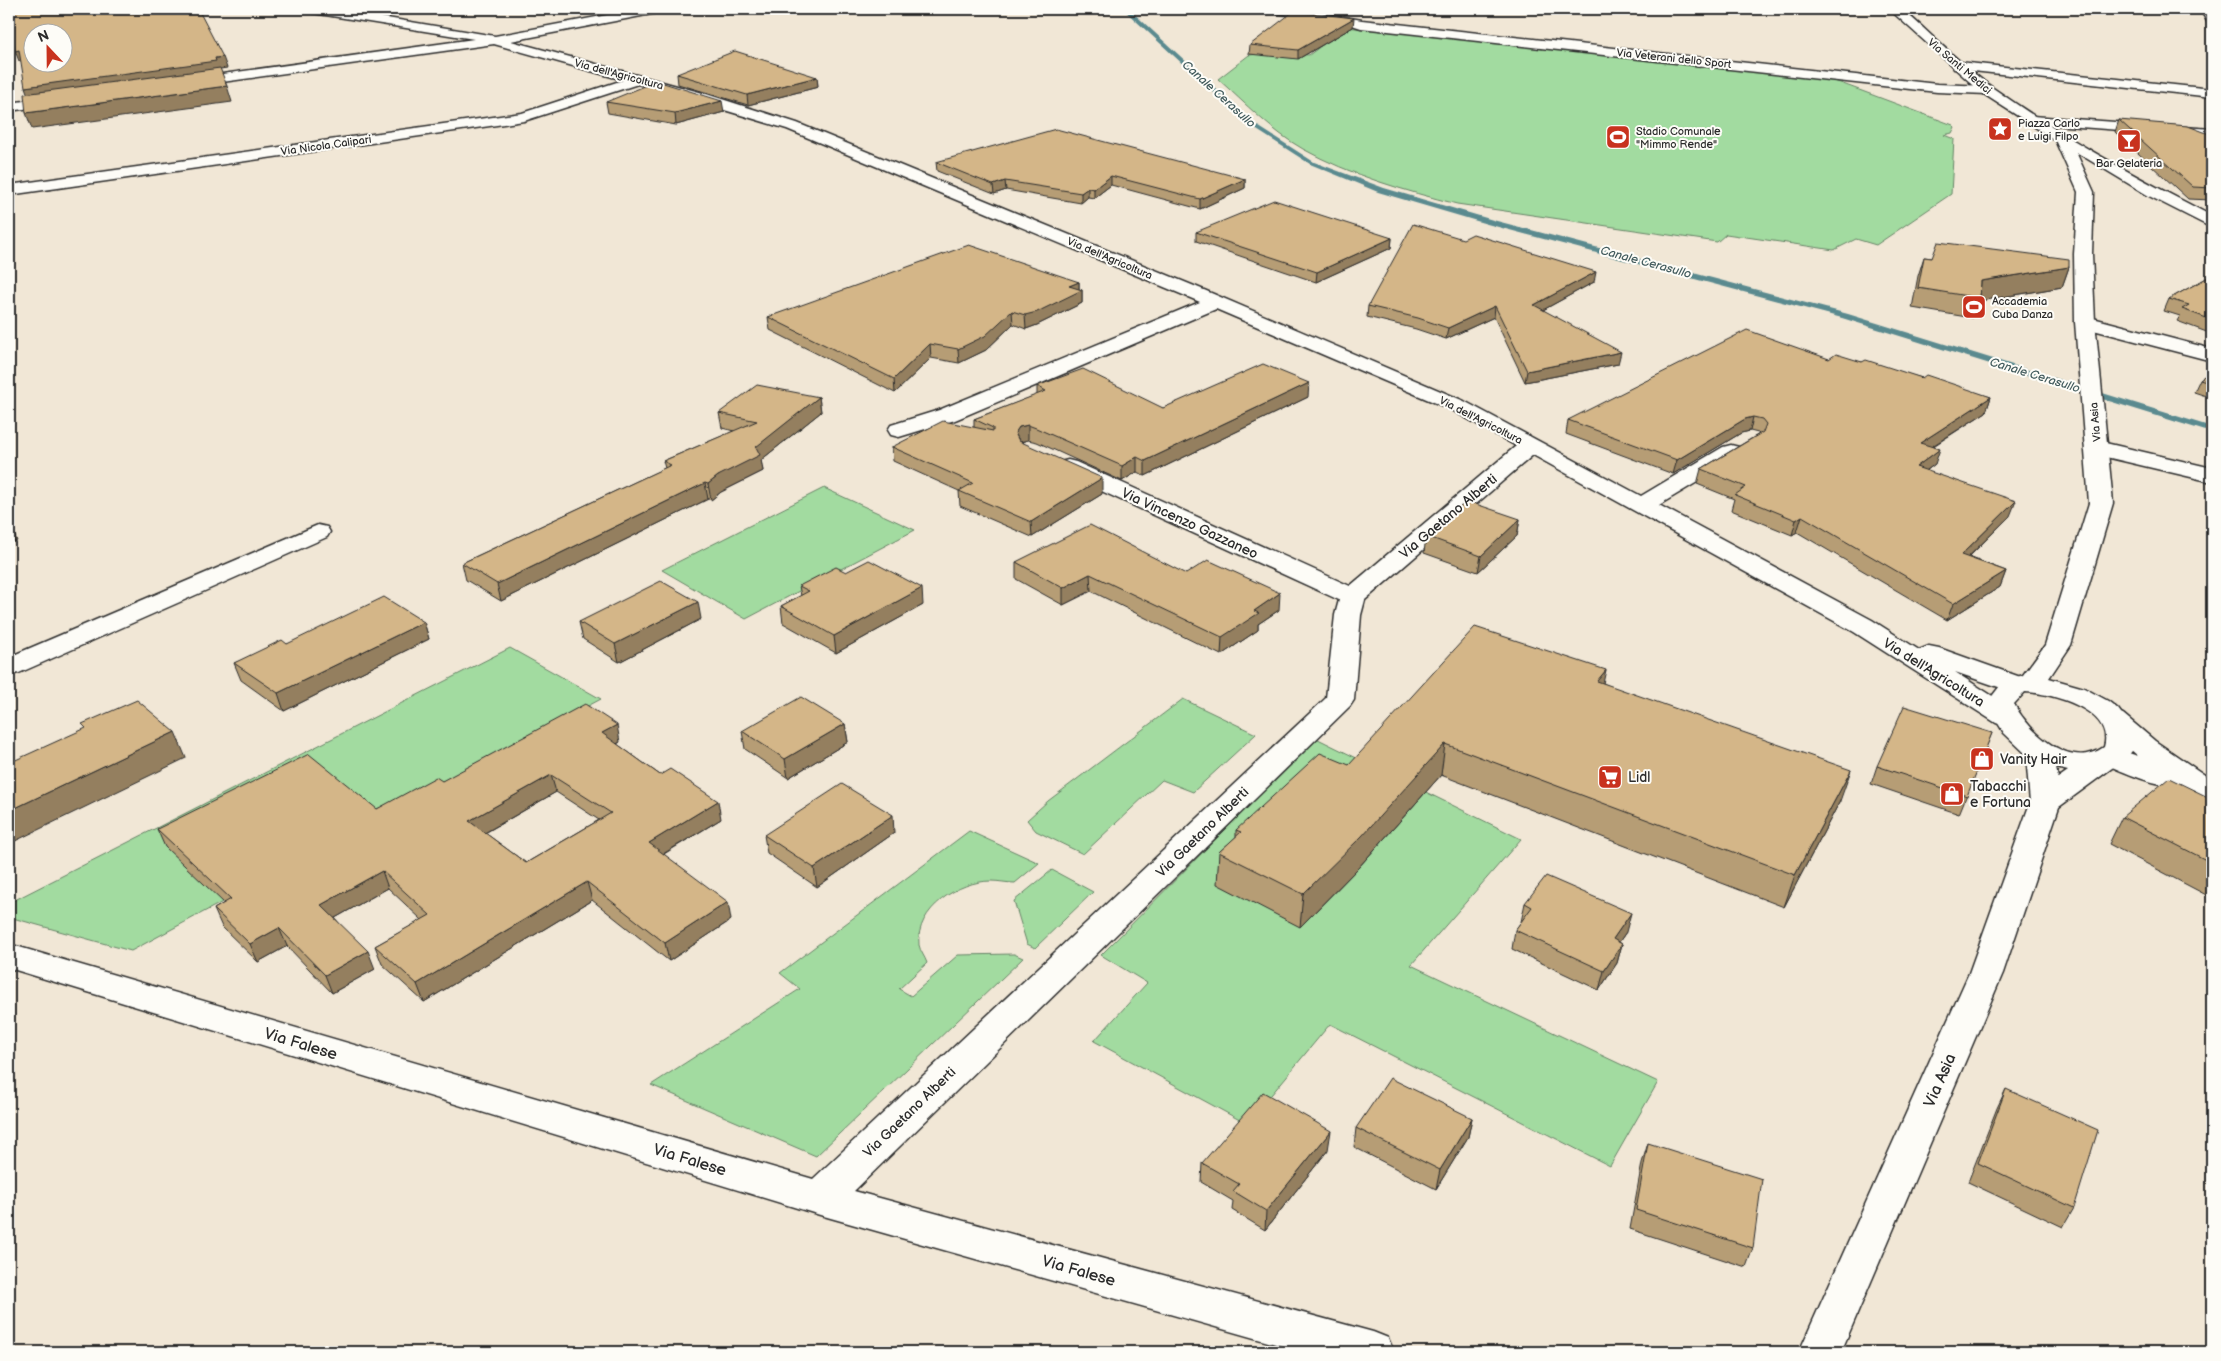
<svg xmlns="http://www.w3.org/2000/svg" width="2221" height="1361" font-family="'Balsamiq Sans',sans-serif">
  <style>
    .green { fill: #a2dba0; stroke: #668366 }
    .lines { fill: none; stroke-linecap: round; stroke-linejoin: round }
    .stream { fill: #5a8a8f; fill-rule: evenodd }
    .minor-casing { stroke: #2b2b2b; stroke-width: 3 }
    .tertiary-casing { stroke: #2b2b2b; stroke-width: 3 }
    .minor { fill: #fdfcf7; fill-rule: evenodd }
    .tertiary { fill: #fdfcf7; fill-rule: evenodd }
    .wall { fill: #b69d75; stroke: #2b2b2b; fill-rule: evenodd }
    .shaded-wall { fill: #947f5f; stroke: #2b2b2b }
    .building { fill: #d4b688; stroke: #2b2b2b; fill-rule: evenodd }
    .labels { text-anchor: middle; stroke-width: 4; stroke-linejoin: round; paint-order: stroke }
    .far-street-label { font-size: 11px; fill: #2b2b2b; stroke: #fdfcf7 }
    .far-poi-label { font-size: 11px; fill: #2b2b2b; stroke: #fdfcf7; text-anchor: start }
    .far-water-label { font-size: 12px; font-style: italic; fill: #425b5d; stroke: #fdfcf7 }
    .street-label { font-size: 14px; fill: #2b2b2b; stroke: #fdfcf7 }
    .poi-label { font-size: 14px; fill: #2b2b2b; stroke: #fdfcf7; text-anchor: start }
    .near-street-label { font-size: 16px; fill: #2b2b2b; stroke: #fdfcf7 }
  </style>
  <rect width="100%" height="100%" fill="#f1e7d6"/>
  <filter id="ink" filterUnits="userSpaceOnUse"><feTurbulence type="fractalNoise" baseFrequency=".02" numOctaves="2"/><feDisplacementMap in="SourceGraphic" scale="10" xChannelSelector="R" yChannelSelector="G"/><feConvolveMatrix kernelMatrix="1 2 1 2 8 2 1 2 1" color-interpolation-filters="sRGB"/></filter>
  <g filter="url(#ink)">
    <!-- green -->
    <g class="green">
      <path d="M1346 27 1827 78 1953 125 1955 127 1952 133 1944 135 1954 139 1951 194 1876 245 1856 239 1834 250 1726 234 1717 242 1457 204C1405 191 1350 175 1303 149 1271 131 1245 103 1218 79L1249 55 1278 52 1309 55Z"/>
      <path d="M824 488 915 530 746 619 662 570Z"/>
      <path d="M510 648 601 699 131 951 9 917V903Z"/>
      <path d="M1183 699 1256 734 1193 792 1162 780 1083 854 1036 831 1027 820 1048 801Z"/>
      <path d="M1316 738 1521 839 1411 965 1658 1082 1610 1166 1330 1024 1247 1124 1094 1041 1147 983 1101 955Z"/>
      <path d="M969 831 1039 863 1015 883C1007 883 999 881 991 881 959 881 915 909 919 945 920 951 925 957 927 963L899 989 911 996 958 955 1014 954 1023 958 816 1156 651 1085 800 989 780 973Z"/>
      <path d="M1052 870 1093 892 1035 948 1027 944 1014 901Z"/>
    </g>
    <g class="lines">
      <!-- stream -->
      <path class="stream" d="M1123 9H1129L1253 123 1314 162 1384 188 1493 220 1848 314 2212 427V433L1842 318 1487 224 1378 192 1310 164 1249 125Z"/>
      <defs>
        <g id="minor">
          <path d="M307 9H333L495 36 639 9H663L657 13 511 41 703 93 797 123 1204 290 1464 401 1641 496 1723 447 1731 445 1739 447 1742 452 1739 457 1659 505 1872 620 1919 650 1929 646 1939 648 2026 679 2030 685 2026 691 2016 693 1955 672 2016 711 2020 717 2016 723 2006 726 1996 723 1854 632 1533 455 1365 600 1361 615 1354 700 1350 706 854 1191 1373 1332 1388 1338 1394 1352H1304L820 1215 9 968V944L813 1179 1326 698 1335 615 1339 600 1060 472 1057 467 1060 462 1068 460 1076 462 1350 586 1516 446 1450 409 1216 309 955 420 899 437 891 435 888 430 891 425 939 410 1200 302 787 129 638 84 524 121 9 195V185L522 113 623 80 494 44 186 87 179 83 186 79 474 39 313 13Z"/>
          <path d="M1271 9H1299L1362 20 1937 84 1987 86 1994 90 1987 94 1937 92 1361 28 1346 23 1277 13Z"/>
          <path d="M2200 9H2212V24L2208 23Z"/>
          <path d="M1959 62 2212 89V97L1954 69 1952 66 1954 63Z"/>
          <path d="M62 96 67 97 69 100 67 103 9 111V103Z"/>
          <path d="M2032 116 2212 129V137L2027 123 2025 120Z"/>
          <path d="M2085 316 2212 349V361L2078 326 2075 322 2078 318Z"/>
          <path d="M2097 441 2212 468V482L2089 453 2086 448 2089 443Z"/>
          <path d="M318 525 327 527 330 532 327 537 19 673 9 675V657Z"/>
          <path d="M2113 711 2123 714 2155 741 2212 780V802L2200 800 2178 784C2158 789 2120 770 2100 762L2095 756 2100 750 2110 747 2138 756 2103 726 2099 720 2103 714Z"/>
        </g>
        <path id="tertiary" d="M1889 9H1902C1931 34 1962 66 1993 88 2062 137 2138 178 2212 216V228L2149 196 2076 152 2094 192 2092 254 2095 322 2113 503 2071 645 2049 678 2084 688 2108 701 2118 709 2130 725 2134 736 2132 751 2127 757 2059 807 2003 973 1841 1352H1799L1969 973 2030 803 2026 754 2004 733 1986 704 2003 682 2023 675 2045 645 2089 503 2075 322 2074 254 2078 192 2055 140 1982 93ZM2025 692C2051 693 2115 710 2104 747 2070 771 2030 733 2014 704ZM2056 768 2068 771 2058 778Z"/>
      </defs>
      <!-- minor casing -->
      <use href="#minor" class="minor-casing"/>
      <!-- tertiary casing -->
      <use href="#tertiary" class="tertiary-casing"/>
      <!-- minor -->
      <use href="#minor" class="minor"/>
      <!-- tertiary -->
      <use href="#tertiary" class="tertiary"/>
    </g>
    <!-- wall -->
    <g class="wall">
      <path d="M1353 27 1298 59 1249 54 1250 45Z"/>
      <path d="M677 74 817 77 818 87 748 105 678 84Z"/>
      <path d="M606 102 724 112 676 125 608 113Z"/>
      <path d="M2119 120 2212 135V200L2188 199 2115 132Z"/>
      <path d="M936 162 1245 179V188L1200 209 1111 185 1094 198 1088 197 1081 203 1006 190 994 194 937 171Z"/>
      <path d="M1196 232 1392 238 1391 248 1316 282 1196 241Z"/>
      <path d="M1924 257 1932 258 2069 267 2062 287 1979 301 1973 318 1912 308 1918 276Z"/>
      <path d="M2212 275V334L2177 321 2180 316 2164 311 2169 299Z"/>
      <path d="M1079 282V289L1082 290V303L1037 325 1026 329 1013 324 986 350 959 363 931 358 895 393 770 330 768 317Z"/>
      <path d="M1594 282 1543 310 1618 364 1525 382 1494 317 1446 339 1416 329 1367 317 1368 306Z"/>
      <path d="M1829 359 1862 362 1922 378 1991 397 1986 412 1932 447 1935 464 1926 471 2010 516 1969 557 2006 571 2000 587 1947 620 1797 532 1792 535 1731 510 1734 499 1697 484 1701 469 1759 434 1758 433 1750 431 1741 433 1673 474 1566 434 1568 420Z"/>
      <path d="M2212 371V398L2194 392 2200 379Z"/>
      <path d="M1037 386 1163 408 1308 397 1145 476 1137 472 1122 481 1037 442 1028 440 1021 442 1102 494 1032 537 960 506 959 491 893 461 892 447 974 427V419L1037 395Z"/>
      <path d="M819 397 821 412 761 460 763 471 721 492 711 500 708 499 501 601 466 580 462 563 665 468 663 461 734 431 722 428 719 413Z"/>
      <path d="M1520 519 1517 536 1478 572 1424 553 1426 536Z"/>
      <path d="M1016 562 1186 574 1279 610 1258 624V630L1221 655 1091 591 1063 605 1016 579Z"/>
      <path d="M799 586 923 605 836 653 783 623 781 606 801 596Z"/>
      <path d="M701 619 619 662 583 639 579 622Z"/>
      <path d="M424 622 429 639 284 711 241 680 234 663 287 644Z"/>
      <path d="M1603 683 1840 801 1784 907 1441 775 1358 868 1300 927 1217 884 1219 852 1236 837V830L1349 765Z"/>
      <path d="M845 724 848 742 788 778 745 749 742 731Z"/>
      <path d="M1992 733 1959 814 1871 784 1877 766Z"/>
      <path d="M620 742 617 744 721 819 664 854 731 920 669 961 592 900 424 1002 382 964 375 946 422 920 388 888 335 918 375 969 332 993 287 946 258 962 222 927 214 909 224 903 165 847 157 829 377 809 442 781ZM556 792 599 820 526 863 485 833Z"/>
      <path d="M2212 799V898L2109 844 2122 817Z"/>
      <path d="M894 833 817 887 767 853 764 835Z"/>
      <path d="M1525 903 1626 932 1619 942 1622 944 1617 963 1599 990 1512 949 1515 930 1521 922Z"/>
      <path d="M2006 1089 2074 1208 2063 1227 1968 1182 1997 1108Z"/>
      <path d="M1472 1118 1468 1137 1436 1189 1354 1147 1356 1128Z"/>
      <path d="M1648 1143 1753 1248 1746 1267 1630 1229 1642 1163Z"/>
      <path d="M1328 1150 1265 1230 1232 1210 1233 1201 1201 1182 1202 1163Z"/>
    </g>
    <!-- shaded-wall -->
    <g class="shaded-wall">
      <path d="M1354 18 1353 27 1298 59V50Z"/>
      <path d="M19 50 23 61H19L15 51Z"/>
      <path d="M223 57 227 68 29 98 25 87Z"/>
      <path d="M817 77 818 87 748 105 747 95Z"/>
      <path d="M227 86 232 102 32 129 26 113Z"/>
      <path d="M722 101 724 112 676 125 675 113Z"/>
      <path d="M1111 176V185L1094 198V189Z"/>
      <path d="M1245 179V188L1200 209V199Z"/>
      <path d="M1005 181 1006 190 994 194 993 185Z"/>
      <path d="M1088 188V197L1081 203V193Z"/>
      <path d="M1392 238 1391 248 1316 282 1317 272Z"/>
      <path d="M2069 267 2062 287 1979 301 1980 298 1981 281Z"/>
      <path d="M1596 272 1594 282 1532 316 1534 305Z"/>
      <path d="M1079 282V291L1082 290V303L1037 325 1026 329 1025 315 1069 286Z"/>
      <path d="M1495 306 1494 317 1446 339 1448 328Z"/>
      <path d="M1012 311 1013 324 986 350 959 363 958 349Z"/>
      <path d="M930 344 931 358 895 393 894 379Z"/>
      <path d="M1621 352 1618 364 1525 382 1527 371Z"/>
      <path d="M1309 383 1308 397 1145 476V461Z"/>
      <path d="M819 397 821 412 761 460 763 471 721 492 711 500 708 484Z"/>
      <path d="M1991 397 1986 412 1915 457 1920 443Z"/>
      <path d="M1753 417 1750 431 1741 433 1673 474 1677 460 1745 419Z"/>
      <path d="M1028 425V440L1020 442 1015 433 1019 427Z"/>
      <path d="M1940 449 1935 464 1911 482 1916 467Z"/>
      <path d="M1137 457V472L1122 481V466Z"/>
      <path d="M1102 478V494L1032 537 1031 522Z"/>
      <path d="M705 483 708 499 501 601 497 584Z"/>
      <path d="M2016 501 2010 516 1955 570 1961 555Z"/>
      <path d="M1802 516 1797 532 1792 535 1796 520Z"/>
      <path d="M1520 519 1517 536 1478 572 1481 556Z"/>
      <path d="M10 524 17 541 9 544V525Z"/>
      <path d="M2006 571 2000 587 1947 620 1953 604Z"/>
      <path d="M1090 574 1091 591 1063 605V588Z"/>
      <path d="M922 588 923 605 836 653 834 636Z"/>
      <path d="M1280 593 1279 610 1258 624V630L1221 655 1222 637 1254 611Z"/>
      <path d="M698 602 701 619 619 662 615 644Z"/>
      <path d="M424 622 429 639 284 711 278 693Z"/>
      <path d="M1606 670 1599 701 1597 681Z"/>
      <path d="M845 724 848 742 788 778 785 759Z"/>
      <path d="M617 725 620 742 606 750 602 733Z"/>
      <path d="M175 732 186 758 9 844V811Z"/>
      <path d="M1445 744 1441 775 1358 868 1300 927 1303 894Z"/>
      <path d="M1851 770 1840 801 1784 907 1795 875Z"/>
      <path d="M551 775 556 792 474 839 469 821Z"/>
      <path d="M718 801 721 819 653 860 649 843Z"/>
      <path d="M893 815 894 833 817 887 814 868Z"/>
      <path d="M382 871 388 888 328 922 321 905Z"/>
      <path d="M587 882 592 900 424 1002 417 984Z"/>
      <path d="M728 902 731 920 669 961 665 943Z"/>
      <path d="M1631 913 1626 932 1608 958 1613 939Z"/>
      <path d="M279 928 287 946 258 962 250 944Z"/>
      <path d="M1622 944 1617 963 1599 990 1604 971Z"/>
      <path d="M368 951 375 969 332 993 325 975Z"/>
      <path d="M1472 1118 1468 1137 1436 1189 1440 1170Z"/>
      <path d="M1331 1131 1328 1150 1265 1230 1266 1211Z"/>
    </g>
    <!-- building -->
    <g class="building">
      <path d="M9 9H198L223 57 215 58 216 61 25 87 19 50 15 51ZM32 32H62V62H32Z"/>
      <path d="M1294 11 1354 18 1298 50 1250 45Z"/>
      <path d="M735 51 817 77 747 95 677 74Z"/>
      <path d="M220 68 227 86 26 113 24 94Z"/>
      <path d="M657 81 722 101 675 113 606 102Z"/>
      <path d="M2119 120 2188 126 2212 135V188L2193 187Z"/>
      <path d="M1056 129 1245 179 1200 199 1111 176 1094 189 1088 188 1081 193 1005 181 993 185 936 162Z"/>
      <path d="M1274 200 1392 238 1317 272 1196 232Z"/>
      <path d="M1413 224 1463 239 1473 234 1596 272 1534 305 1621 352 1527 371 1495 306 1448 328 1418 318 1368 306Z"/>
      <path d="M1938 242 2069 259V267L1981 281 1980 298 1918 288 1924 257 1932 258Z"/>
      <path d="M969 245 1079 282 1069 286 1082 290 1037 312 1025 315 1012 311 985 336 958 349 930 344 894 379 768 317Z"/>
      <path d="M2212 275V320L2182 309 2189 305 2169 299Z"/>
      <path d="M1747 330 1829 359 1836 354 1862 362 1866 360 1922 378 1926 375 1991 397 1920 443 1940 449 1916 467 2016 501 1961 555 2006 571 1953 604 1802 516 1796 520 1735 495 1746 487 1701 469 1763 432 1766 424 1762 419 1753 417 1745 419 1677 460 1568 420Z"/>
      <path d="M1263 364 1309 383 1145 461 1137 457 1122 466 1036 428 1028 425 1019 427 1015 433 1019 441 1102 478 1031 522 959 491 973 483 892 447 943 421 993 431V428L974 419 1046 391 1037 386 1083 369 1163 408Z"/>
      <path d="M2212 371V383L2200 379Z"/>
      <path d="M757 385 819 397 756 447 760 455 718 476 708 484 705 483 497 584 462 563 671 465 663 461 757 421 719 413Z"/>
      <path d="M1467 501 1520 519 1481 556 1426 536Z"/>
      <path d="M1090 525 1186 574 1208 560 1280 593 1254 611 1259 613 1222 637 1090 574 1063 588 1016 562Z"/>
      <path d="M869 560 922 588 834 636 781 606 809 591 799 586 836 567 846 572Z"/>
      <path d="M661 581 698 602 615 644 579 622Z"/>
      <path d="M384 597 424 622 278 693 234 663 282 640 287 644Z"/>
      <path d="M1475 627 1606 670 1597 681 1851 770 1795 875 1445 744 1362 836 1303 894 1219 852 1241 832 1236 830 1320 753 1349 765Z"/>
      <path d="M801 697 845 724 785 759 742 731Z"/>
      <path d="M137 700 175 732 9 811V763L86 728 82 724Z"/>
      <path d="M585 704 617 725 602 733 660 775 670 769 718 801 649 843 728 902 665 943 587 882 417 984 375 946 430 915 382 871 321 905 368 951 325 975 279 928 250 944 214 909 231 899 157 829 309 754 377 809 436 777 442 781ZM551 775 611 813 526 863 469 821Z"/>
      <path d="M1904 706 1992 733 1967 796 1877 766Z"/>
      <path d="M2169 778 2212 799V863L2122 817Z"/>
      <path d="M842 784 893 815 814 868 764 835Z"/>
      <path d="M1546 876 1631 913 1613 939 1622 944 1604 971 1515 930 1532 907 1525 903Z"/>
      <path d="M1390 1078 1472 1118 1440 1170 1356 1128Z"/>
      <path d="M2006 1089 2098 1130 2074 1208 1978 1163Z"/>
      <path d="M1263 1092 1331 1131 1266 1211 1233 1191 1239 1184 1202 1163Z"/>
      <path d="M1648 1143 1762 1179 1753 1248 1636 1210Z"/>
    </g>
  </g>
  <!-- icons -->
  <defs>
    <symbol id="sight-square" viewBox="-11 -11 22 22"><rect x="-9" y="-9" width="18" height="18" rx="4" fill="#c8321e" stroke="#fdfcf7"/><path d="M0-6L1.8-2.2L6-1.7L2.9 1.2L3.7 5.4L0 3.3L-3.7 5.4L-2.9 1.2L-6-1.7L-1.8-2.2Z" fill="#fff"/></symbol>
    <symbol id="stadium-square" viewBox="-11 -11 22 22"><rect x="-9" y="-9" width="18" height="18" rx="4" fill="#c8321e" stroke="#fdfcf7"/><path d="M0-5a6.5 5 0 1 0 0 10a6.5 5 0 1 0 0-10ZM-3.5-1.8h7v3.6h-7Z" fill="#fff"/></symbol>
    <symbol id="bar-square" viewBox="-11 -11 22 22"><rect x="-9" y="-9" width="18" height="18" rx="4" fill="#c8321e" stroke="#fdfcf7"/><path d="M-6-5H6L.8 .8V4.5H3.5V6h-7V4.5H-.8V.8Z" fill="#fff"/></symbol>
    <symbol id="shop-square" viewBox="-11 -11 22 22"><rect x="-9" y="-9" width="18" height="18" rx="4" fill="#c8321e" stroke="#fdfcf7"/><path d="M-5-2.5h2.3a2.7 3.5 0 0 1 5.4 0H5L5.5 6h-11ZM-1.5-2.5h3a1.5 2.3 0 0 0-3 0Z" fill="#fff"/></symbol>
    <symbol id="supermarket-square" viewBox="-11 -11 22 22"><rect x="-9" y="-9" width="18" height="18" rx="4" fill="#c8321e" stroke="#fdfcf7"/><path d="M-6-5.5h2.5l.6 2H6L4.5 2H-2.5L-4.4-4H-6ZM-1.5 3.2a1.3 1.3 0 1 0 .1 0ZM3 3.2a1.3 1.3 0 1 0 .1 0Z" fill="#fff"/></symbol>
  </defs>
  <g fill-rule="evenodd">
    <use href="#sight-square" x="1986" y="115" width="28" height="28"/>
    <use href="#stadium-square" x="1604" y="123" width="28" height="28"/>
    <use href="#bar-square" x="2115" y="127" width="28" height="28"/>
    <use href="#stadium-square" x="1960" y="293" width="28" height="28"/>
    <use href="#shop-square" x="1968" y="745" width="28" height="28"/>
    <use href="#supermarket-square" x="1596" y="763" width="28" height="28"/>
    <use href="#shop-square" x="1938" y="780" width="28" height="28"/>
  </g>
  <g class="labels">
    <!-- far-street labels -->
    <g class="far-street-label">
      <text transform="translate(1674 58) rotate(6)" y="4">Via Veterani dello Sport</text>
      <text transform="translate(1960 66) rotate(40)" y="4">Via Santi Medici</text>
      <text transform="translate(619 74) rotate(15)" y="4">Via dell'Agricoltura</text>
      <text transform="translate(326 145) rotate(-8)" y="4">Via Nicola Calipari</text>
      <text transform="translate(1110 258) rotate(23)" y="4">Via dell'Agricoltura</text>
      <text transform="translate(1481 420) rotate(27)" y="4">Via dell'Agricoltura</text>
      <text transform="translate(2095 422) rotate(-95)" y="4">Via Asia</text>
    </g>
    <!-- far-poi labels -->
    <g class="far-poi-label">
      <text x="2018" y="127">Piazza Carlo<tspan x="2018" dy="13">e Luigi Filpo</tspan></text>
      <text x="1636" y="135">Stadio Comunale<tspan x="1636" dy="13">"Mimmo Rende"</tspan></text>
      <text x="2129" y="167" text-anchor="middle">Bar Gelateria</text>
      <text x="1992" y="305">Accademia<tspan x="1992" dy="13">Cuba Danza</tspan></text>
    </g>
    <!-- far-water labels -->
    <g class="far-water-label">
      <text transform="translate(1219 94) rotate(42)" y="4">Canale Cerasullo</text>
      <text transform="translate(1646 262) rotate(15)" y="4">Canale Cerasullo</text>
      <text transform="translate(2035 375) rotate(17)" y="4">Canale Cerasullo</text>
    </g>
    <!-- street labels -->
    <g class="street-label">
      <text transform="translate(1448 516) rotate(-40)" y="5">Via Gaetano Alberti</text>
      <text transform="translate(1190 523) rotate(25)" y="5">Via Vincenzo Gazzaneo</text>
      <text transform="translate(1934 672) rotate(32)" y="5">Via dell'Agricoltura</text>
      <text transform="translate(1202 832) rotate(-44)" y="5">Via Gaetano Alberti</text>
      <text transform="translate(909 1112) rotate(-44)" y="5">Via Gaetano Alberti</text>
    </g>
    <!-- poi labels -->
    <g class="poi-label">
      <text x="2000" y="764">Vanity Hair</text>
      <text x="1628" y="782">Lidl</text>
      <text x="1970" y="791">Tabacchi<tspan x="1970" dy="16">e Fortuna</tspan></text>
    </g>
    <!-- near-street labels -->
    <g class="near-street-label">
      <text transform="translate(301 1043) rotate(17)" y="6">Via Falese</text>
      <text transform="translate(1939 1080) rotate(-66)" y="6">Via Asia</text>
      <text transform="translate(690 1159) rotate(17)" y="6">Via Falese</text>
      <text transform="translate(1079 1270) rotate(16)" y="6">Via Falese</text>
    </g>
  </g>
  <!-- margin -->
  <rect width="2221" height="1361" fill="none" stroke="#fdfcf7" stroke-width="30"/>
  <rect x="15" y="15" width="2191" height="1331" fill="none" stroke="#2b2b2b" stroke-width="2" filter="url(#ink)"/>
  <!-- north arrow -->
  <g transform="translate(48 48) rotate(338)"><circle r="24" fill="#fdfcf7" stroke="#a9a8a5"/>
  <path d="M0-4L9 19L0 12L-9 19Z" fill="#c8321e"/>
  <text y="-8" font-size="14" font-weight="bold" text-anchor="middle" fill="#2b2b2b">N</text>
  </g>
</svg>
